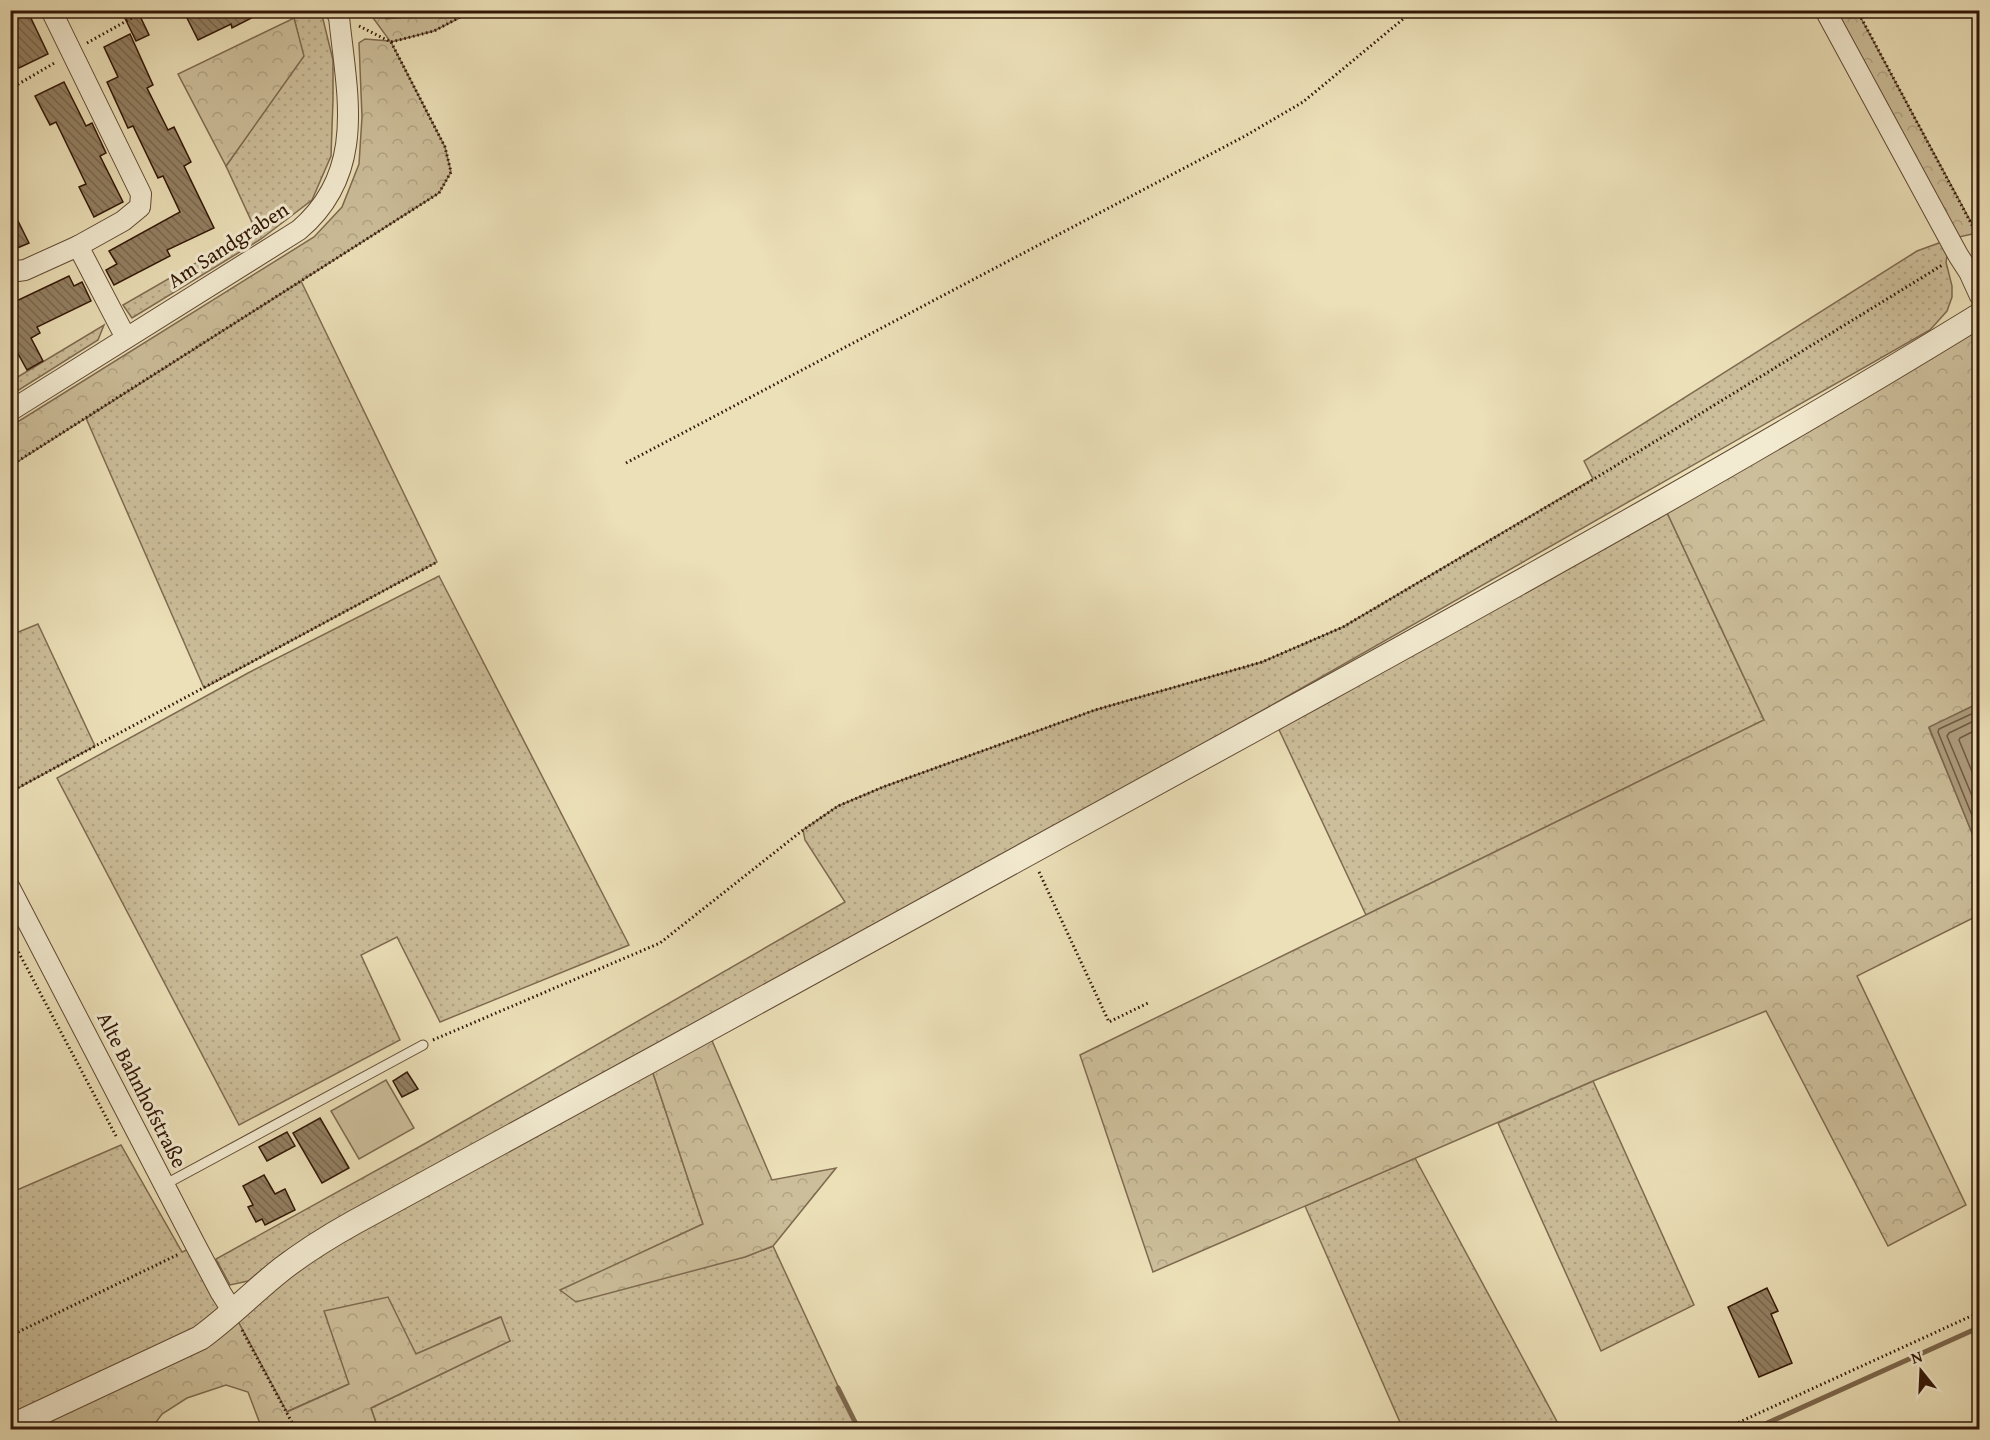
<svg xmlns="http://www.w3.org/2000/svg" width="1990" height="1440" font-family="'Gentium Book Plus',serif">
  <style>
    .grass { fill: url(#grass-dots); stroke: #7f6a50; stroke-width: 1.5 }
    .forest { fill: url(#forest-crowns); stroke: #7f6a50; stroke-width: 1.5 }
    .park { fill: #ccbe9a; stroke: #7f6a50; stroke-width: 1.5 }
    .water { fill: #ad9c7c; stroke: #7c674d; stroke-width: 1.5 }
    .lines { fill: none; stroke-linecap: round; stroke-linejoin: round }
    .shore { stroke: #705a42; stroke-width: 1.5 }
    .stream { stroke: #7c674d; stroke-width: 5 }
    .building { fill: url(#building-back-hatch); stroke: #321707; stroke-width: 1.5 }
    .service-casing { stroke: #604933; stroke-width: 11 }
    .minor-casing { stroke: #604933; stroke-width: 22 }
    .tertiary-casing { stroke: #604933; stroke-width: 26 }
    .path { stroke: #321707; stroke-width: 3; stroke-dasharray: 1.5 3; stroke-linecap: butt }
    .service { stroke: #f3ebd1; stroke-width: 9 }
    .minor { stroke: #f3ebd1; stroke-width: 20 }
    .tertiary { stroke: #f3ebd1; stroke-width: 24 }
    .labels { text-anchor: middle; stroke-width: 6; stroke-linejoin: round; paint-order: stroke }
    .street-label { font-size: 21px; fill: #321707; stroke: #f3ebd1 }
  </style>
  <defs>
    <pattern id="grass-dots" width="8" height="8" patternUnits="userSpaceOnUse" patternTransform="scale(1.5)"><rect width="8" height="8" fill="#ccbe9a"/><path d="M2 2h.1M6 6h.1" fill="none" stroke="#b0a383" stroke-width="1.8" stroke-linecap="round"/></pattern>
    <pattern id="forest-crowns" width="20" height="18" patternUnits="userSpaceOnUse" patternTransform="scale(1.5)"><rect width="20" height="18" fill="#ccbe9a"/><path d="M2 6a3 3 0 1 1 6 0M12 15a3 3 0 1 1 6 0" fill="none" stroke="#b0a383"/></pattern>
    <pattern id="building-back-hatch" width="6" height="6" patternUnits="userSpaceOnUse" patternTransform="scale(1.5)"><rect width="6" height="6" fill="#938063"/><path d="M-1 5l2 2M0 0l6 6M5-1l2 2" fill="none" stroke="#796850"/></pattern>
  </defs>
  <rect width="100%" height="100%" fill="#ece0b8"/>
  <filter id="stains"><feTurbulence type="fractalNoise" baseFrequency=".00333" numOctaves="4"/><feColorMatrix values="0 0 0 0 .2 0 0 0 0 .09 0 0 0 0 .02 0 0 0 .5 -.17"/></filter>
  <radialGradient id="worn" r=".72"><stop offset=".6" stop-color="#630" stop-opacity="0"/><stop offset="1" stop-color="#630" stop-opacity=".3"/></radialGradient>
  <!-- grass -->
  <g class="grass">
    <path d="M309 11H321L333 60V100L331 156 312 200 261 239 132 318 123 305 255 229 226 166 303 56 294 18Z"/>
    <path d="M1950 239 1946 262 1952 286V297L1947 311 1930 330 702 1030 699 1025 283 1253 248 1281 230 1285 216 1259 426 1143 845 902 805 840 803 830 838 806 883 787 1095 710 1262 662 1343 627 1593 479 1584 461 1917 251Z"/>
    <path d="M301 281 437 562 204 688 86 418Z"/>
    <path d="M104 325 98 340 11 395V381Z"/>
    <path d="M1663 504 1764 720 1366 915 1274 719Z"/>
    <path d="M439 576 629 945 440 1022 397 937 361 955 400 1040 239 1125 57 778 248 673Z"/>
    <path d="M38 624 95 746 11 792V635Z"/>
    <path d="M649 1061 703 1224 560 1291 745 1257 773 1246 858 1429H378L371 1408 510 1341 500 1317 286 1412 233 1312 11 1427 10 1193 121 1145 182 1252 196 1246 227 1303 263 1286Z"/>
    <path d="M1593 1081 1694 1305 1601 1351 1498 1123Z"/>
    <path d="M1415 1158 1561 1429H1403L1305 1206Z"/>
  </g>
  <!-- forest -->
  <g class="forest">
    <path d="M368 11H473L434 31 391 42 445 147 451 172 439 193 11 466V426L314 237 342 207 359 164 362 117 359 43 365 39 390 41Z"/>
    <path d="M1825 11H1857L1977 233 1950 239Z"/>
    <path d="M294 18 304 56 226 166 178 74Z"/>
    <path d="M1979 315V703L1929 728 1978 847H1979V915L1857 976 1966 1205 1888 1246 1766 1011 1593 1081 1153 1272 1080 1055 1764 720 1663 504Z"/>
    <path d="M710 1036 772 1180 836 1168 773 1246 745 1257 576 1302 560 1290 703 1224 649 1061Z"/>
    <path d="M388 1297 416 1354 501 1317 510 1341 371 1408 378 1429H262L248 1392 226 1385 187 1398 162 1414 151 1429 11 1430 233 1312 287 1412 349 1384 324 1311Z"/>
  </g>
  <!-- park -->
  <path class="park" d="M386 1080 414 1128 359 1159 331 1111Z"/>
  <!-- water -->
  <path class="water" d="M1979 703 1980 847 1978 848 1929 727Z"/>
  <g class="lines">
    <!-- shore -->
    <g class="shore">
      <path d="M1980 710 1939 729 1938 732 1980 835"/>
      <path d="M1980 718 1949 733 1947 736 1980 815"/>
      <path d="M1980 728 1960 738 1959 740 1980 791"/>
    </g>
    <!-- stream -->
    <g class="stream">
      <path d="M387 17 409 15 418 10"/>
      <path d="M838 1388 859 1430"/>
      <path d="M1752 1430 1980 1327"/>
    </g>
  </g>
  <!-- building -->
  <g class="building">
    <path d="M10 10H27L48 54 19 68 10 50Z"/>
    <path d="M121 10H137L149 35 136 41Z"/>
    <path d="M183 10H267L232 28 231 24 198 40Z"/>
    <path d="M130 34 153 85 147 88 168 130 174 127 191 162 184 166 214 228 167 250 170 256 114 285 106 270 117 264 109 251 180 212 163 176 158 178 133 126 128 128 107 82 118 77 104 47Z"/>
    <path d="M64 82 86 126 92 123 106 153 100 156 123 202 94 217 79 187 86 184 56 122 50 125 35 96Z"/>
    <path d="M10 205 29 243 10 251Z"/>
    <path d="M69 276 74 286 82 282 91 301 37 327 40 333 31 338 43 361 27 370 10 339V304Z"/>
    <path d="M407 1072 418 1089 402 1097 393 1081Z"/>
    <path d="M320 1118 349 1168 322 1183 293 1133Z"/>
    <path d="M287 1132 295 1146 267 1161 259 1147Z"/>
    <path d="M264 1175 275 1194 285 1189 295 1210 265 1225 262 1219 256 1222 248 1207 253 1205 243 1186Z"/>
    <path d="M1767 1288 1778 1311 1771 1314 1792 1363 1759 1377 1728 1307Z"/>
  </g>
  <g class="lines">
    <defs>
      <path id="service" d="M164 1185 423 1045"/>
      <g id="minor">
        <path d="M51 10 141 194 140 207 123 221 78 246"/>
        <path d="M1825 10 1958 255 1969 272 1980 296"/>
        <path d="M10 272 25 270 78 246 126 338"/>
        <path d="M10 411 299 230C367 172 347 95 339 17L335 10"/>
        <path d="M10 888 196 1246 221 1293 233 1312"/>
      </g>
      <path id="tertiary" d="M10 1427 200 1338C229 1317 254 1291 282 1269 304 1252 328 1237 353 1223 676 1046 1000 871 1322 692 1543 570 1764 448 1980 315"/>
    </defs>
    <!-- service casing -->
    <use href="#service" class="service-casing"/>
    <!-- minor casing -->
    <use href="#minor" class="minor-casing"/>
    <!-- tertiary casing -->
    <use href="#tertiary" class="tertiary-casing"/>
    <!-- path -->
    <g class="path">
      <path d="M1857 10 1980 240"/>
      <path d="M359 26 391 42 434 31 473 10"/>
      <path d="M87 43 146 10"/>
      <path d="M10 89 56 62"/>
      <path d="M626 463 1245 136 1303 102 1414 10"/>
      <path d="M10 466 439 193 451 172 445 147 391 42"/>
      <path d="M10 792 437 562"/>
      <path d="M1039 872 1109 1022 1148 1003"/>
      <path d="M10 936 116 1136"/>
      <path d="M433 1040 660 943 803 830 838 806 883 787 1095 710 1262 662 1343 627 1594 479 1944 264"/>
      <path d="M242 1330 296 1430"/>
      <path d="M10 1336 179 1254"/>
      <path d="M1722 1430 1980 1312"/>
    </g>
    <!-- service -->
    <use href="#service" class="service"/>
    <!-- minor -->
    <use href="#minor" class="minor"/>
    <!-- tertiary -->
    <use href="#tertiary" class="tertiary"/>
  </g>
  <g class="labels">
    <!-- street labels -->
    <g class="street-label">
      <text transform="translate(228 245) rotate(-33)" y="7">Am Sandgraben</text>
      <text transform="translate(142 1090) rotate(63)" y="7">Alte Bahnhofstraße</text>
    </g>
  </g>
  <!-- margin -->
  <rect width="1990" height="1440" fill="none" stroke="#ece0b8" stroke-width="36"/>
  <rect x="12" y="12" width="1966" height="1416" fill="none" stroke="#321707" stroke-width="3"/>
  <rect x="18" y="18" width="1954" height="1404" fill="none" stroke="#321707" stroke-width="1.5"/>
  <!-- north arrow -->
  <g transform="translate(1921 1371) rotate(342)" stroke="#f3ebd1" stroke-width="4.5" paint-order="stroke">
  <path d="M0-4.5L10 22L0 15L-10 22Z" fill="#321707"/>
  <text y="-9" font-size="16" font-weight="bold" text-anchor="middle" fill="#321707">N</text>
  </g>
  <rect width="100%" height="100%" filter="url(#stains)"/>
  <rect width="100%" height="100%" fill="url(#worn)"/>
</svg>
